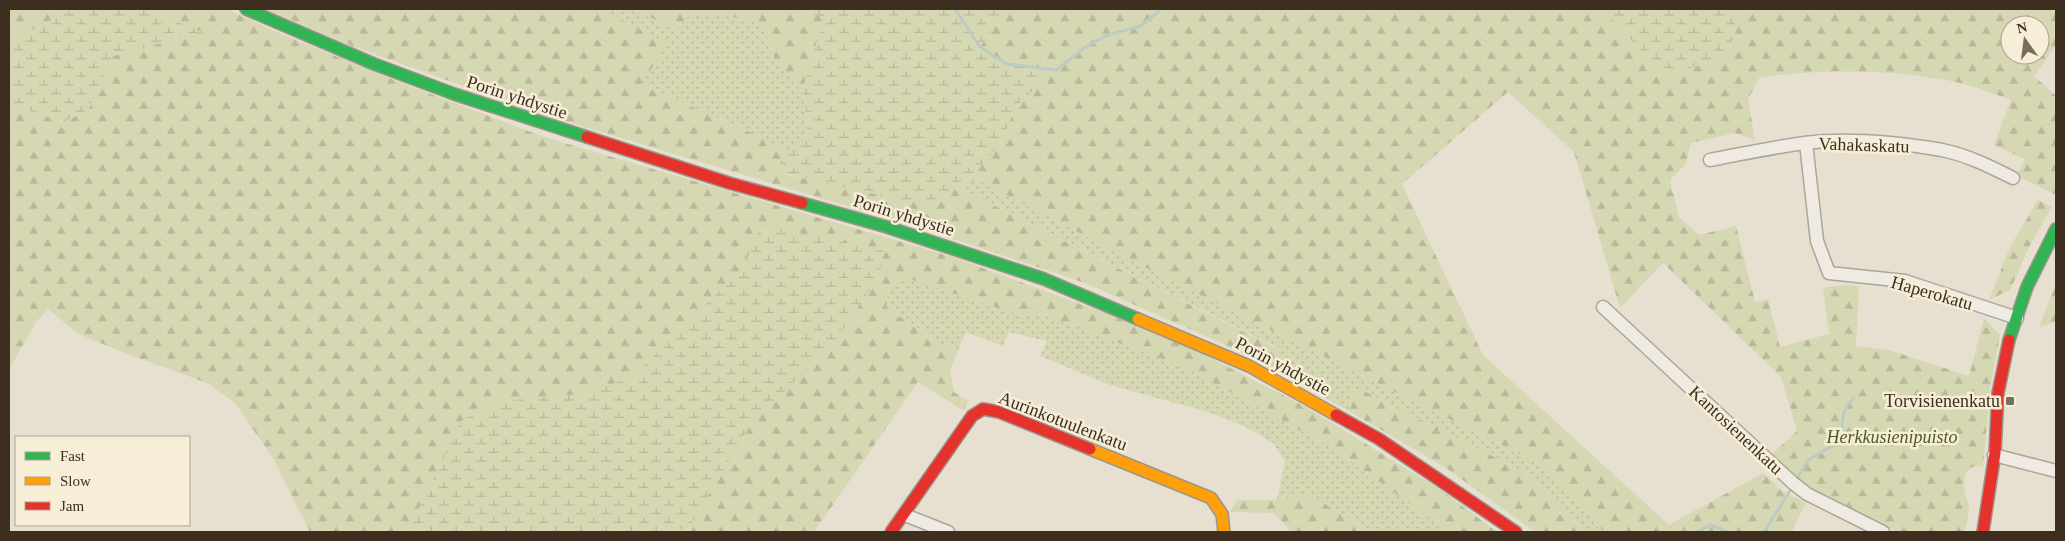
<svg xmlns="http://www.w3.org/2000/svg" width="2065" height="541" font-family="Georgia,serif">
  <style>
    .grass { fill: url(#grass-dots) }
    .forest { fill: url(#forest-firs); fill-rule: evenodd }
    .wetland { fill: url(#wetland-marsh) }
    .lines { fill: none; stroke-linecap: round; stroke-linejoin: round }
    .stream { stroke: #bcccc2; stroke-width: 3 }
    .street-casing { stroke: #ada599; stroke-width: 15 }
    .fast-casing { stroke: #9c958a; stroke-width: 14 }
    .slow-casing { stroke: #9c958a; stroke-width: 14 }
    .jam-casing { stroke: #9c958a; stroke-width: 14 }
    .street { stroke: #efebe3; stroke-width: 12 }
    .fast { stroke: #30b455; stroke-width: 11 }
    .slow { stroke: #ff9f0a; stroke-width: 11 }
    .jam { stroke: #e5322d; stroke-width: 11 }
    .poi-dot { fill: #786c5e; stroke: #f7eed8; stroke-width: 2 }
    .labels { text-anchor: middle; stroke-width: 5; stroke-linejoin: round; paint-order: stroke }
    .street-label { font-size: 18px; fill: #3d2e20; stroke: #f7eed8 }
    .poi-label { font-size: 18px; fill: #3d2e20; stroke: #f7eed8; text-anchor: end }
    .park-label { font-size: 18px; font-style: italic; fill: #4d5a26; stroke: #f7eed8 }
  </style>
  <defs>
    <pattern id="grass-dots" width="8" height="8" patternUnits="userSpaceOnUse" patternTransform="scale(1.25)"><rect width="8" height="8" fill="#d6d7b3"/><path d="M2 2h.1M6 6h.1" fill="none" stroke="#b9b99a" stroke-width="1.8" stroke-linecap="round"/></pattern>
    <pattern id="forest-firs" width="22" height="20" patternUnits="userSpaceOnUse" patternTransform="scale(1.25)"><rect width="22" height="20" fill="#d6d7b3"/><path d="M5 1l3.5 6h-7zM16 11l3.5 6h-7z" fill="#b9b99a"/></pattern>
    <pattern id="wetland-marsh" width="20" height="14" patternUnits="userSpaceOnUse" patternTransform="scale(1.25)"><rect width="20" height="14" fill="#d6d7b3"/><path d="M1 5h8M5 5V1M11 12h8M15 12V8" fill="none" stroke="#b9b99a"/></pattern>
  </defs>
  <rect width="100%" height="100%" fill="#e7e0d1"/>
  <!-- grass -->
  <g class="grass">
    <path d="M602 9H634L675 30 690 15 710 12 752 21 766 33 775 61 802 91 806 110 808 133 799 146 785 152 765 139 641 84Z"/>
    <path d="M971 176 1152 271 1536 462 1604 532H1584L1524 472 1444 432 1352 392 1349 411 1271 368 1280 359V349L959 188Z"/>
    <path d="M904 277 1010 312 1044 315 1187 368 1332 448 1449 532H1371L1314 497H1291L1277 500 1285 461 1273 443 1246 427 1211 413 1110 385 1040 356 1047 341 1009 332 1003 346 966 332 957 353 886 308 890 286Z"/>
  </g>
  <!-- forest -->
  <g class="forest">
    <path d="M9 9H74L9 42Z"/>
    <path d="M144 9H227L269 29 399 82 544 137 953 257 1105 313 1203 354 1306 407 1441 490 1497 532H1449L1332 448 1187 368 1044 315 1010 312 904 277 890 286 886 308 957 353 950 370 954 392 968 401 964 411 918 382 814 532H310L273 458 234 402 207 383 117 350 77 333 48 309 36 322 9 370V104L64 122 88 110 113 56 202 32Z"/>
    <path d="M266 9H602L668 44 641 84 765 139 785 152 778 173 926 203 959 188 1280 350V359L1271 368 1239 351 1085 283 933 232 538 113 352 46Z"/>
    <path d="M634 9H1605L1609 16 1664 75 1729 57 1738 9H2051L2056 12V45L2034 76 2056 96V195L2017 176 2025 159 1994 145 2011 100C1997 95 1982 89 1968 85 1909 69 1819 68 1759 78L1748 99 1755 140 1735 133 1691 143 1686 164 1670 180 1679 217 1699 235 1736 226 1755 302 1768 299 1780 347 1829 334 1823 288 1844 285 1859 286 1856 346 1889 350 1969 376 1984 318 2000 335 1990 388 1983 467C1966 463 1962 477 1965 493 1966 498 1969 503 1969 508 1969 516 1966 525 1964 532H1897L1806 485 1786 470 1772 454 1797 431 1781 377 1663 263 1620 308 1574 152 1508 92 1402 184 1483 355 1669 525 1763 473 1782 491 1806 503 1791 532H1604L1536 462 1152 271 971 176 802 91 775 61 766 33 752 21 710 12 690 15 675 30ZM2010 25H2040V55H2010Z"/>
    <path d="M2038 200 2052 207 2030 245 2010 290 1989 300 2010 247Z"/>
    <path d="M2056 283V322L2039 327Z"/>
    <path d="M1360 389 1524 472 1584 532H1535L1446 468 1349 411 1352 392Z"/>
    <path d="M1291 497H1314L1371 532H1289V529L1274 513 1229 512 1238 500H1277Z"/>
  </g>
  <!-- wetland -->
  <g class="wetland">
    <path d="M74 9H144L203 32 113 56 88 110 64 122 9 104V42Z"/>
    <path d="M782 9H1016L1005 13 980 47 1000 63 1056 69 1017 105 999 146 959 188 926 203 909 202 777 172 785 152 799 146 808 133 806 110 802 91 824 17Z"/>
    <path d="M1605 9H1738L1729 57 1664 75 1609 16Z"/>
    <path d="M761 224 884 251 879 276 837 339 749 427 692 523 676 532H407L462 420 503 401 581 394 631 378 743 268Z"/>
  </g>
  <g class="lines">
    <!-- stream -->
    <g class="stream">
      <path d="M955 9 980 47 1007 64 1056 70 1087 46 1108 35 1141 26 1161 9"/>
      <path d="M1796 480 1808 460 1843 440C1841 423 1841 410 1854 398"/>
      <path d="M1697 532 1710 525 1729 532"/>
      <path d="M1764 532 1793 486"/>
    </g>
    <defs>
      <g id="street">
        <path d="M1806 143 1817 241 1829 273 1905 281 2017 318"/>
        <path d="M1710 160C1742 154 1773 147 1805 143 1847 138 1900 143 1942 150 1967 155 1991 167 2013 178"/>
        <path d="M1603 307 1793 483 1807 494 1883 532"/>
        <path d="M1994 455 2056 471"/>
        <path d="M905 515 948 532"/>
      </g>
      <g id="fast">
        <path d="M246 9 374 64 454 94 587 137"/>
        <path d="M802 203 887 227 1044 279 1138 319"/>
        <path d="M2009 340 2027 287 2056 229"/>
      </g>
      <g id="slow">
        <path d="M1138 319 1249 366 1336 415"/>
        <path d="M1090 449 1211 498 1222 514 1224 532"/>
      </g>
      <g id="jam">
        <path d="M587 137 729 183 802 203"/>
        <path d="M1336 415 1379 439 1516 532"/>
        <path d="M891 532 972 416 983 409 999 412 1090 449"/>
        <path d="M1983 532 1995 453 1998 393 2009 340"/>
      </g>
    </defs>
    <!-- street casing -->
    <use href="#street" class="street-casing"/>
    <!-- fast casing -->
    <use href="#fast" class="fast-casing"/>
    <!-- slow casing -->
    <use href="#slow" class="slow-casing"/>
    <!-- jam casing -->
    <use href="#jam" class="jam-casing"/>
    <!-- street -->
    <use href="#street" class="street"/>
    <!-- fast -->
    <use href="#fast" class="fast"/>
    <!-- slow -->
    <use href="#slow" class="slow"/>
    <!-- jam -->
    <use href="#jam" class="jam"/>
  </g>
  <!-- markers -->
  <rect class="poi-dot" x="2005" y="396" width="10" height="10" rx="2.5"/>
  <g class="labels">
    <!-- street labels -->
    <g class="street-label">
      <text transform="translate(517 97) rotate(18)" y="6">Porin yhdystie</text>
      <text transform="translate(1864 145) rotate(2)" y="6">Vahakaskatu</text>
      <text transform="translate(904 215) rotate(17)" y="6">Porin yhdystie</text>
      <text transform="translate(1932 293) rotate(16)" y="6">Haperokatu</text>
      <text transform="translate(1283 366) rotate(28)" y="6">Porin yhdystie</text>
      <text transform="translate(1063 421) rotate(21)" y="6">Aurinkotuulenkatu</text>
      <text transform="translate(1736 430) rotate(43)" y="6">Kantosienenkatu</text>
    </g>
    <!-- poi labels -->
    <g class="poi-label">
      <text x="2000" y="407">Torvisienenkatu</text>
    </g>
    <!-- park labels -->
    <g class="park-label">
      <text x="1892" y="443">Herkkusienipuisto</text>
    </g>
  </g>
  <!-- border -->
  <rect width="2065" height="541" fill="none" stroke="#3d2e20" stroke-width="20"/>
  <!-- legend -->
  <rect x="15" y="436" width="175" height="90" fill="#f7eed8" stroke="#ada18e"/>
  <rect x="25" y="452" width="25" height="8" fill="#30b455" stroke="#ada18e"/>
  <text x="60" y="461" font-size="15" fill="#3d2e20">Fast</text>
  <rect x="25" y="477" width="25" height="8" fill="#ff9f0a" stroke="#ada18e"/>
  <text x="60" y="486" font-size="15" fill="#3d2e20">Slow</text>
  <rect x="25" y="502" width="25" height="8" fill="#e5322d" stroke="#ada18e"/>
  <text x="60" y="511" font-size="15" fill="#3d2e20">Jam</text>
  <!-- north arrow -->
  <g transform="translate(2025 40) rotate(346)"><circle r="24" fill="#f7eed8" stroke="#ada18e"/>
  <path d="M0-4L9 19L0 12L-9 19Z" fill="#786c5e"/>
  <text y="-8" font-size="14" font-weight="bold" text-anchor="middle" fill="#3d2e20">N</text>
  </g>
</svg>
